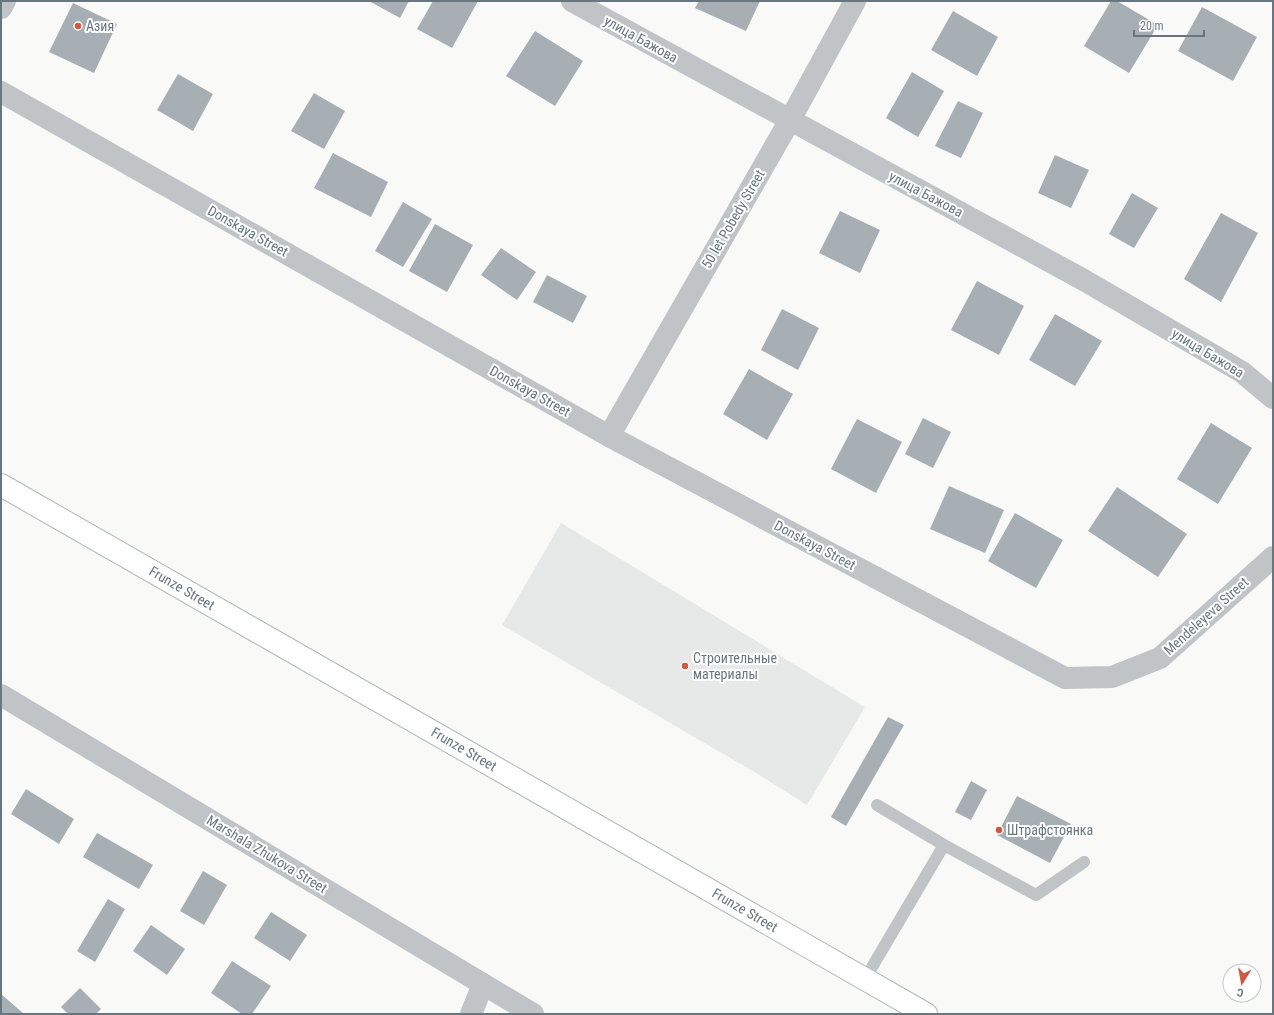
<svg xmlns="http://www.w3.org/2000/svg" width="1274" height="1015" font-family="'Roboto Condensed',sans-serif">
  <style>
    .built { fill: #e7e9e8 }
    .building { fill: #a7afb4 }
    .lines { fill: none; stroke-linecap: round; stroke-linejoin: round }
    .primary-casing { stroke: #b2b7ba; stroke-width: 24 }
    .service { stroke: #c0c4c7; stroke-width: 12 }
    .minor { stroke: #c0c4c7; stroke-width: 22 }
    .primary { stroke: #fff; stroke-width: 22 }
    .poi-dot { fill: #cd5b44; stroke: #fff; stroke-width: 1.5 }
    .labels { text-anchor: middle; stroke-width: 4; stroke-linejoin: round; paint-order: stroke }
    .poi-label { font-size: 14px; fill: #68777f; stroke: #fff; text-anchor: start }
    .street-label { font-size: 14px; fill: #68777f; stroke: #fff }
  </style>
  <rect width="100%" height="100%" fill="#f9f9f8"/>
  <!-- built -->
  <path class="built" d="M561 523 865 707 807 805 756 773 502 625Z"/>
  <!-- building -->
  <g class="building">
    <path d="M369 1H409L400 18Z"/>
    <path d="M433 1H478L452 48 417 29Z"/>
    <path d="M699 1H760L746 31 695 8Z"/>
    <path d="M1111 1H1117L1158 25 1129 73 1084 46Z"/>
    <path d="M73 3 117 24 94 73 49 52Z"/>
    <path d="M1202 7 1257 37 1233 81 1178 51Z"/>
    <path d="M953 11 998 37 977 76 931 50Z"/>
    <path d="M535 31 583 61 555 106 506 76Z"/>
    <path d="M912 72 944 91 918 137 886 118Z"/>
    <path d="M178 74 213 94 193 131 157 110Z"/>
    <path d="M314 93 345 111 324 149 291 131Z"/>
    <path d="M958 101 983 113 961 158 935 146Z"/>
    <path d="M333 153 388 182 371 217 314 188Z"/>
    <path d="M1055 155 1089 170 1071 208 1038 193Z"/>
    <path d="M1132 193 1158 208 1134 248 1109 234Z"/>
    <path d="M403 202 432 219 403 267 375 251Z"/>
    <path d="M840 211 880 230 860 273 819 253Z"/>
    <path d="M1221 213 1258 233 1221 302 1184 279Z"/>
    <path d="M435 224 473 245 447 292 409 271Z"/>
    <path d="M501 248 536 272 517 300 481 275Z"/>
    <path d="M547 275 587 296 573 323 533 302Z"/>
    <path d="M977 281 1024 306 999 355 951 330Z"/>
    <path d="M782 309 819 328 798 370 761 350Z"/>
    <path d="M1055 314 1102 341 1075 386 1029 360Z"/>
    <path d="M749 369 793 394 767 440 723 414Z"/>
    <path d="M923 418 951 432 933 468 905 454Z"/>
    <path d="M857 419 902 442 876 493 831 469Z"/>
    <path d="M1211 423 1252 448 1218 504 1177 479Z"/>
    <path d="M949 486 1004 510 985 553 930 529Z"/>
    <path d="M1117 487 1187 534 1158 577 1088 531Z"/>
    <path d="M1015 513 1063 540 1036 588 988 561Z"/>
    <path d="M888 717 904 725 846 826 831 817Z"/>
    <path d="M971 781 987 790 971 820 955 812Z"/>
    <path d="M26 789 74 819 59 844 11 814Z"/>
    <path d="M1017 796 1071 824 1050 863 997 835Z"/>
    <path d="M97 833 153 865 139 889 83 857Z"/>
    <path d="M203 871 227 885 204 925 180 911Z"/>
    <path d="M108 899 125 909 95 962 77 951Z"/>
    <path d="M271 912 307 935 290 961 254 938Z"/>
    <path d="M151 925 185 949 167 975 133 951Z"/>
    <path d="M232 961 271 986 252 1014H242L211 993Z"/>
    <path d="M80 988 101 1009 96 1014H68L61 1007Z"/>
    <path d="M1 994 24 1014H1Z"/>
  </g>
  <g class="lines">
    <defs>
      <path id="primary" d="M1 485 926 1014"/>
    </defs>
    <!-- primary casing -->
    <use href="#primary" class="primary-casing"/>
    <!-- service -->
    <g class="service">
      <path d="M877 805 944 845"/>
      <path d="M865 979 944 845 1036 895 1084 862"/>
    </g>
    <!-- minor -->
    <g class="minor">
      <path d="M572 1 1082 279 1242 372 1273 398"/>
      <path d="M1 8 5 1"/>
      <path d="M1 92 609 436 1065 678 1112 677 1160 658 1273 557"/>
      <path d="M609 436 790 120 855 1"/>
      <path d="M1 695 533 1014"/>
      <path d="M471 1014 483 984"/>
    </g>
    <!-- primary -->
    <use href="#primary" class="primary"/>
  </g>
  <!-- markers -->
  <g class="poi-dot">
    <circle cx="78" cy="26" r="4"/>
    <circle cx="685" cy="666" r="4"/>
    <circle cx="999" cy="830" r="4"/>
  </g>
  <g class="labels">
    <!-- poi labels -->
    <g class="poi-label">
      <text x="86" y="31">Азия</text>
      <text x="693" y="663">Строительные<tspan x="693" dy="16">материалы</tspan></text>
      <text x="1007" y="835">Штрафстоянка</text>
    </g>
    <!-- street labels -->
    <g class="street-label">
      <text transform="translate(641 39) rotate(29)" y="5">улица Бажова</text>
      <text transform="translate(926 194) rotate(28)" y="5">улица Бажова</text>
      <text transform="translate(733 219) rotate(-60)" y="5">50 let Pobedy Street</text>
      <text transform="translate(248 231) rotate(29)" y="5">Donskaya Street</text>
      <text transform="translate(1208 353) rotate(31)" y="5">улица Бажова</text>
      <text transform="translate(530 391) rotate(29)" y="5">Donskaya Street</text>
      <text transform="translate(815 545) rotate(28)" y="5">Donskaya Street</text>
      <text transform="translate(182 588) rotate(30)" y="5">Frunze Street</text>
      <text transform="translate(1206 616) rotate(-42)" y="5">Mendeleyeva Street</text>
      <text transform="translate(464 749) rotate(30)" y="5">Frunze Street</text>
      <text transform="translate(267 854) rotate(31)" y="5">Marshala Zhukova Street</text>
      <text transform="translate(745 910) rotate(30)" y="5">Frunze Street</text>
    </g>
  </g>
  <!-- border -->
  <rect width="1274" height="1015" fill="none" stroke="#68777f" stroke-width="4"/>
  <!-- north arrow -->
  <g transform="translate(1242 983) rotate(191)"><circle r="19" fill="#ffffff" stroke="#c3c9cc"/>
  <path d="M0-3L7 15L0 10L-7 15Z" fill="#cd5b44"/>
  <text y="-6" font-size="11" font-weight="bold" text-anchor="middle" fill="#68777f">С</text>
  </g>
  <!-- scale -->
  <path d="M1134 30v6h70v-6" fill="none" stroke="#68777f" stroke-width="2"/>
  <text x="1140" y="30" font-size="12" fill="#68777f" stroke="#ffffff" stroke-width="3" paint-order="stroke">20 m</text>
</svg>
